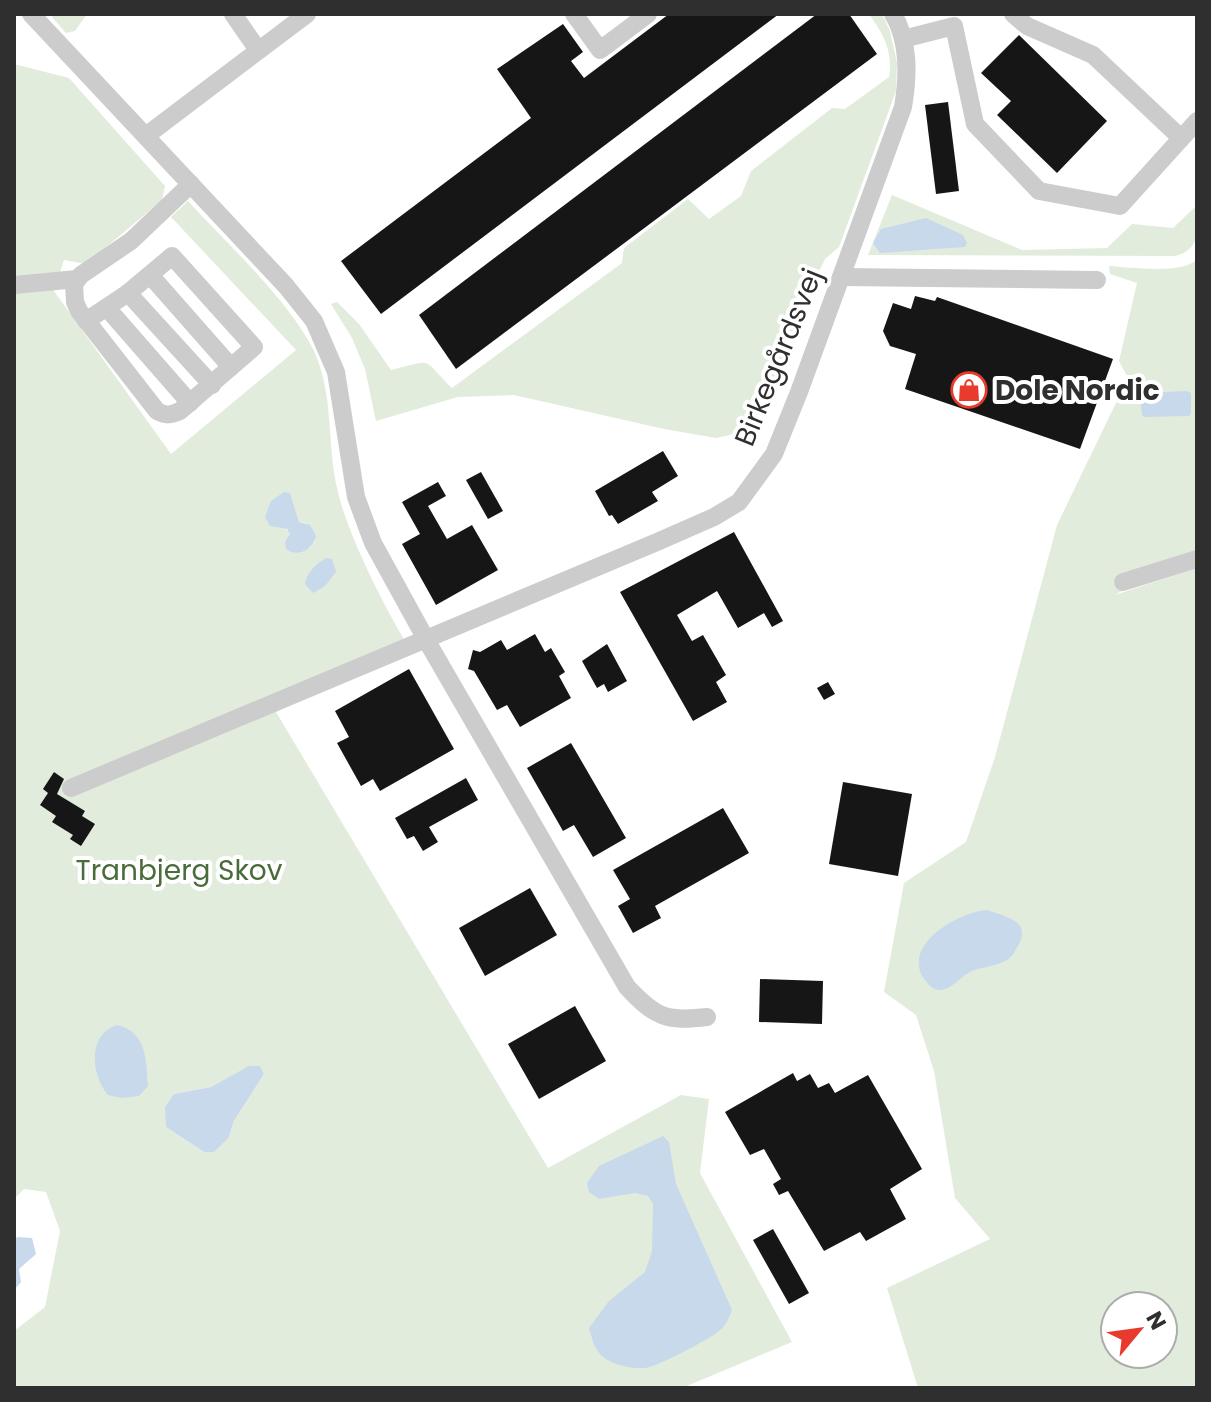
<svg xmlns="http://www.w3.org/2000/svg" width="1211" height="1402" font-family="Poppins,sans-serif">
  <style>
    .green { fill: #e2ecdc; fill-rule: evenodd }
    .water { fill: #c8d9ec }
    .building { fill: #161616 }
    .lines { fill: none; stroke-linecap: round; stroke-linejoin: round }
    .minor { stroke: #ccc; stroke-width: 18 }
    .labels { text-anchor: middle; stroke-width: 8; stroke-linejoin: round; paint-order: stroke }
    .street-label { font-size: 28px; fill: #2f2f2f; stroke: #fff }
    .poi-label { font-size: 28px; font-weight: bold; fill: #2f2f2f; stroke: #fff; text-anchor: start }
    .park-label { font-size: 28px; fill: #4a6b3b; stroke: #fff }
  </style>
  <rect width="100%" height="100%" fill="#fff"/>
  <!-- green -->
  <g class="green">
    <path d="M54 14H87L75 31 66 33 52 17Z"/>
    <path d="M869 14H882L890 31 897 63 896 91 839 247 825 259 819 271 770 402 742 428 730 435 716 438 664 429 514 395 458 397 376 421 365 369 352 338 331 304 337 302 359 324 391 370C436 359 420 357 452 388L622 263 624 248 688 199 709 219 741 196 751 171 832 108 845 109 889 77C893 51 884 35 869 14Z"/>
    <path d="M14 64 69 78 165 186 162 200 86 264 64 260 54 291 171 454 296 350 171 217 188 201C227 244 287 298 313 349 335 395 326 444 338 492 348 535 382 602 405 641L276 712 548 1168 681 1095 709 1099 700 1173 792 1342 682 1388H14V1331L45 1307 60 1231 46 1192 24 1189 14 1199ZM290 494 299 522 305 523 315 541 311 547 300 553 289 531 281 527ZM249 1067 264 1074 234 1121 229 1137 204 1152 166 1127 174 1094 211 1087Z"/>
    <path d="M892 195 1022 250 1107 248 1132 224 1173 228 1197 205C1197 228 1202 249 1175 256L868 255Z"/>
    <path d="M1197 259V555L1166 565 1115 595 1197 568V1388H918L887 1288 990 1239 955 1198 934 1071 916 1015 884 992 904 883 966 842 995 757 1057 525 1128 378 1119 361 1137 283 1110 274 1109 266C1129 267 1184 275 1197 259ZM1115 1306H1163V1354H1115Z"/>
  </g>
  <!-- water -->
  <g class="water">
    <path d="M926 218 963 235 967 243 965 247 880 253 873 243 881 229Z"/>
    <path d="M1186 391 1191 393V413L1189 416 1145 417 1142 415 1140 396 1145 393Z"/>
    <path d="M284 492 290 493 299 522 310 525 316 536C313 550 298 558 286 549L285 542 290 534 287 529 270 526 265 517 271 501Z"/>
    <path d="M326 558 332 559 336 572 325 586 313 593 305 584C307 572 315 565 326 558Z"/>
    <path d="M987 910C1003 916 1030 920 1020 942 1016 949 1013 957 1005 961 994 967 980 967 970 972 960 977 951 991 938 990 932 989 928 984 924 979 901 945 958 912 987 910Z"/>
    <path d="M117 1025C147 1032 146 1060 148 1086L139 1096 122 1098 108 1095C91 1075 87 1034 117 1025Z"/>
    <path d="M249 1066H260L264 1074 234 1121 229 1137 214 1152H204L166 1127 165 1107 174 1094 211 1087Z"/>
    <path d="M663 1136 669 1142 676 1184 732 1310C729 1318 726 1326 719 1331 708 1340 657 1367 645 1368 633 1369 611 1365 602 1356 594 1349 592 1338 589 1328L609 1301 645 1272 652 1251 653 1204 648 1196 635 1193 599 1199 589 1192 587 1183 599 1166Z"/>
    <path d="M18 1237 32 1238 36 1254 19 1269 21 1282 14 1290V1239Z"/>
  </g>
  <!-- building -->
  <g class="building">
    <path d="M669 14H779L381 314 341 261 531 118 497 69 563 24 583 52 571 61 584 78Z"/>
    <path d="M817 14H849L877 54 456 369 419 315Z"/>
    <path d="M1019 35 1107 121 1057 173 997 115 1011 101 981 73Z"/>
    <path d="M948 102 959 191 936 194 925 105Z"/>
    <path d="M915 296 935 301 937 297 1113 359 1080 449 905 389 916 354 890 346 883 331 893 303 911 309Z"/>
    <path d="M663 451 678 476 652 492 658 501 618 524 612 515 609 516 595 491Z"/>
    <path d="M481 472 503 511 488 519 466 480Z"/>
    <path d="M438 482 446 496 428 506 447 539 472 525 498 570 436 605 402 544 420 534 402 502Z"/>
    <path d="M734 532 783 621 772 627 764 613 738 628 717 591 677 615 692 641 703 635 726 675 716 682 727 702 693 721 620 592Z"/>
    <path d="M535 634 545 652 551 648 565 672 559 676 571 698 520 727 507 705 497 710 474 671 468 669 473 650 480 652 501 640 507 650Z"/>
    <path d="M607 644 627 681 608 692 604 684 597 688 582 661Z"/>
    <path d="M409 669 454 749 380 791 373 779 361 786 337 743 349 737 335 711Z"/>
    <path d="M828 682 835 694 824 700 817 688Z"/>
    <path d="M571 743 626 838 593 857 574 825 563 831 527 768Z"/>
    <path d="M54 772 64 779 57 794 85 811 82 816 95 824 81 846 70 839 73 835 52 822 56 816 40 805 48 793 43 789Z"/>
    <path d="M466 778 478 800 429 827 438 842 423 851 414 836 407 839 395 818Z"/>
    <path d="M843 782 912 794 898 876 829 864Z"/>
    <path d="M723 808 749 853 655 906 661 918 633 933 618 906 630 899 613 870Z"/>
    <path d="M530 888 557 935 485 976 459 928Z"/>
    <path d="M760 979 823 981 822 1024 759 1022Z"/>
    <path d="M575 1006 606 1061 539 1099 508 1044Z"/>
    <path d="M793 1073 797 1081 810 1074 818 1088 829 1083 835 1093 868 1075 922 1169 890 1189 906 1219 866 1241 860 1232 824 1251 788 1191 779 1195 773 1184 781 1179 764 1149 750 1155 725 1112Z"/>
    <path d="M773 1229 809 1293 789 1304 753 1240Z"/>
  </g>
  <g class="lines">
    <!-- minor -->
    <g class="minor">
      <path d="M31 14 286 286 314 321 336 372 356 497 373 543 428 643 627 987C655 1017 666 1022 707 1017"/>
      <path d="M233 14 258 50"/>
      <path d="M574 14 600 50 648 14"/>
      <path d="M1013 14 1027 26 1093 55 1181 138"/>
      <path d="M903 39 954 26 975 124 1039 191 1120 206 1197 121"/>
      <path d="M147 135 307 14"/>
      <path d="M150 275 231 367"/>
      <path d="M841 277 1097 280"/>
      <path d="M14 285 77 279"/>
      <path d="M128 293 212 385"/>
      <path d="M107 308 190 403"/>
      <path d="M86 321 128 293 172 256 254 347 180 411C171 415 166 416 157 411L79 311 75 302 74 284 81 275 131 241 191 184"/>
      <path d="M1123 582 1197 559"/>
      <path d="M71 788 657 542 714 517 739 502 774 454 799 392 903 107C908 77 910 42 893 14"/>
    </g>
  </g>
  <!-- icons -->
  <defs>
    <symbol id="shop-ring" viewBox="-11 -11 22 22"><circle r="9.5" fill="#fff" stroke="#e93b2d" stroke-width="1.5"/><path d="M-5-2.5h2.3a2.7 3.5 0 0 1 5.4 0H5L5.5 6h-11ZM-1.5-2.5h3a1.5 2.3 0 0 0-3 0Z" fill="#e93b2d"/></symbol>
  </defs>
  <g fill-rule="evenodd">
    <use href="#shop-ring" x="949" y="370" width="40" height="40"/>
  </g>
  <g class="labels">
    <!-- street labels -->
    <g class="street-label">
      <text transform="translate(778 357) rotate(-68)" y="10">Birkegårdsvej</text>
    </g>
    <!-- poi labels -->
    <g class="poi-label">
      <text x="995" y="400">Dole Nordic</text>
    </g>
    <!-- park labels -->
    <g class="park-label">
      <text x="179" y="880">Tranbjerg Skov</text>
    </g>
  </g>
  <!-- border -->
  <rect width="1211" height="1402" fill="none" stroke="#2f2f2f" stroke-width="32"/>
  <!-- north arrow -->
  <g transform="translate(1139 1330) rotate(61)"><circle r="38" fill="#ffffff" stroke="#acacac" stroke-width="2"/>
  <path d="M0-6L14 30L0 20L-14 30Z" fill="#e93b2d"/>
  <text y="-12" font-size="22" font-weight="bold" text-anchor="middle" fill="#2f2f2f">N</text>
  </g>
</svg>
